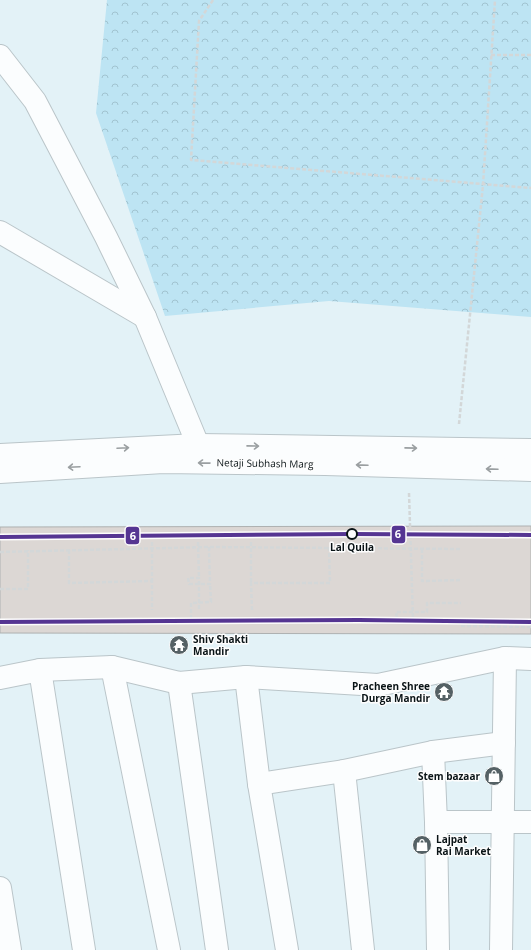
<svg xmlns="http://www.w3.org/2000/svg" width="531" height="950" font-family="'Open Sans',sans-serif">
  <style>
    .park { fill: url(#park-crowns) }
    .building { fill: #dcd7d4; stroke: #aeb1b1 }
    .lines { fill: none; stroke-linecap: round; stroke-linejoin: round }
    .street-casing { stroke: #bac5c9; stroke-width: 24 }
    .secondary-casing { stroke: #bac5c9; stroke-width: 24 }
    .path { stroke: #d3d7d8; stroke-width: 2.5; stroke-dasharray: 4 2; stroke-linecap: butt }
    .street { stroke: #fbfdfe; stroke-width: 22 }
    .secondary { stroke: #fbfdfe; stroke-width: 22 }
    .metro-1-casing { stroke: #fdfdfd; stroke-width: 7 }
    .metro-1 { stroke: #553592; stroke-width: 4 }
    .oneway { stroke: #9a9fa1 }
    .stop-dot { fill: #fdfdfd; stroke: #091316; stroke-width: 2 }
    .labels { text-anchor: middle; stroke-width: 3; stroke-linejoin: round; paint-order: stroke }
    .street-label { font-size: 10px; fill: #091316; stroke: #fdfdfd }
    .stop-label { font-size: 10px; font-weight: bold; fill: #091316; stroke: #fdfdfd }
    .poi-label { font-size: 10px; font-weight: bold; fill: #091316; stroke: #fdfdfd; text-anchor: start }
    .line-badge { stroke: #fdfdfd; stroke-width: 1.5 }
    .badge-label { font-size: 11px; text-anchor: middle; font-weight: bold; fill: #fff }
  </style>
  <defs>
    <pattern id="park-crowns" width="20" height="18" patternUnits="userSpaceOnUse"><rect width="20" height="18" fill="#bde4f3"/><path d="M2 6a3 3 0 1 1 6 0M12 15a3 3 0 1 1 6 0" fill="none" stroke="#a1c3d0"/></pattern>
  </defs>
  <rect width="100%" height="100%" fill="#e3f2f7"/>
  <!-- park -->
  <path class="park" d="M107 0H531V317L329 301 165 316 96 113Z"/>
  <!-- building -->
  <path class="building" d="M531 526V634L0 633V527Z"/>
  <g class="lines">
    <defs>
      <g id="street">
        <path d="M0 56 35 101 106 237 145 317 198 445"/>
        <path d="M0 232 145 317"/>
        <path d="M112 667 169 950"/>
        <path d="M40 670 84 950"/>
        <path d="M246 677 259 784 287 950"/>
        <path d="M0 678 40 670 112 667 179 683 246 677 378 685 505 658 531 659"/>
        <path d="M179 683 217 950"/>
        <path d="M433 752 436 822 438 950"/>
        <path d="M344 771 363 950"/>
        <path d="M259 784 344 771 433 752 504 743"/>
        <path d="M436 822H531"/>
        <path d="M0 888 10 950"/>
        <path d="M501 950 505 658"/>
      </g>
      <g id="secondary">
        <path d="M0 455 198 445 531 450"/>
        <path d="M0 472 163 462 325 464 531 470"/>
      </g>
    </defs>
    <!-- street casing -->
    <use href="#street" class="street-casing"/>
    <!-- secondary casing -->
    <use href="#secondary" class="secondary-casing"/>
    <!-- path -->
    <g class="path">
      <path d="M213 0 199 21 191 160 531 188"/>
      <path d="M491 55H531"/>
      <path d="M459 424 483 185 495 0"/>
      <path d="M409 493 413 619H397L396 612H427V603H461"/>
      <path d="M152 542V581"/>
      <path d="M198 542 199 578"/>
      <path d="M251 542V583"/>
      <path d="M422 549V581L461 580"/>
      <path d="M69 550V583L152 581V610"/>
      <path d="M0 552 209 547 461 549"/>
      <path d="M0 589H28V550"/>
      <path d="M199 609V578H188L189 584H210L209 547"/>
      <path d="M252 610 251 583H330L329 547"/>
      <path d="M191 619V603L211 602 210 584"/>
      <path d="M461 626 531 627"/>
    </g>
    <!-- street -->
    <use href="#street" class="street"/>
    <!-- secondary -->
    <use href="#secondary" class="secondary"/>
    <defs>
      <g id="metro-1">
        <path d="M0 537 353 534 531 535"/>
        <path d="M0 622 359 620 531 622"/>
      </g>
    </defs>
    <!-- metro-1 casing -->
    <use href="#metro-1" class="metro-1-casing"/>
    <!-- metro-1 -->
    <use href="#metro-1" class="metro-1"/>
  </g>
  <!-- one-way arrows -->
  <defs><path id="oneway-shaft" d="M-6 0H5M1.5-3L5.5 0L1.5 3" fill="none" stroke-width="1.6" stroke-linecap="round" stroke-linejoin="round"/></defs>
  <g class="oneway">
    <use href="#oneway-shaft" transform="translate(253 446) rotate(1)"/>
    <use href="#oneway-shaft" transform="translate(123 448) rotate(-3)"/>
    <use href="#oneway-shaft" transform="translate(411 448) rotate(1)"/>
    <use href="#oneway-shaft" transform="translate(204 463) rotate(-179)"/>
    <use href="#oneway-shaft" transform="translate(362 465) rotate(-178)"/>
    <use href="#oneway-shaft" transform="translate(74 467) rotate(177)"/>
    <use href="#oneway-shaft" transform="translate(492 469) rotate(-178)"/>
  </g>
  <!-- icons -->
  <defs>
    <symbol id="temple-disc" viewBox="-11 -11 22 22"><circle r="9.5" fill="#556165" stroke="#fdfdfd"/><path d="M0-6L5-2H3V0L6.5 2.5H4V6H1.5V3h-3V6H-4V2.5H-6.5L-3 0V-2H-5Z" fill="#fff"/></symbol>
    <symbol id="shop-disc" viewBox="-11 -11 22 22"><circle r="9.5" fill="#556165" stroke="#fdfdfd"/><path d="M-5-2.5h2.3a2.7 3.5 0 0 1 5.4 0H5L5.5 6h-11ZM-1.5-2.5h3a1.5 2.3 0 0 0-3 0Z" fill="#fff"/></symbol>
  </defs>
  <g fill-rule="evenodd">
    <use href="#temple-disc" x="168" y="634" width="22" height="22"/>
    <use href="#temple-disc" x="433" y="681" width="22" height="22"/>
    <use href="#shop-disc" x="483" y="765" width="22" height="22"/>
    <use href="#shop-disc" x="411" y="834" width="22" height="22"/>
  </g>
  <!-- markers -->
  <circle class="stop-dot" cx="352" cy="534" r="5"/>
  <g class="labels">
    <!-- street labels -->
    <g class="street-label">
      <text transform="translate(265 463) rotate(1)" y="4">Netaji Subhash Marg</text>
    </g>
    <!-- stop labels -->
    <g class="stop-label">
      <text x="352" y="551">Lal Quila</text>
    </g>
    <!-- poi labels -->
    <g class="poi-label">
      <text x="193" y="643">Shiv Shakti<tspan x="193" dy="12">Mandir</tspan></text>
      <text x="430" y="690" text-anchor="end">Pracheen Shree<tspan x="430" dy="12">Durga Mandir</tspan></text>
      <text x="480" y="780" text-anchor="end">Stem bazaar</text>
      <text x="436" y="843">Lajpat<tspan x="436" dy="12">Rai Market</tspan></text>
    </g>
  </g>
  <g class="line-badge">
    <rect x="391" y="525" width="15" height="19" rx="4" fill="#553592"/>
    <rect x="125" y="526" width="15" height="19" rx="4" fill="#553592"/>
  </g>
  <g class="badge-label">
    <text x="398" y="538">6</text>
    <text x="133" y="540">6</text>
  </g>
</svg>
